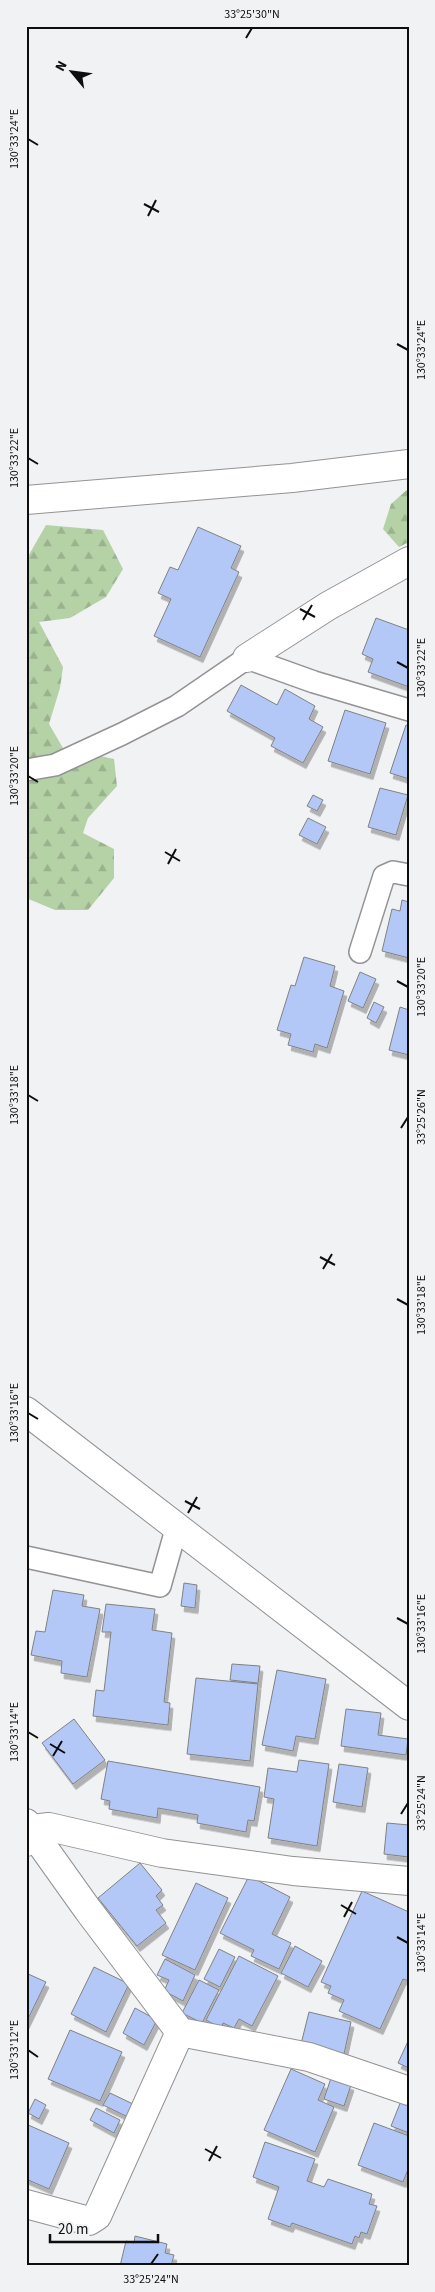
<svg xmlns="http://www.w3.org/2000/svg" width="435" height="2292" font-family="'Source Sans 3',sans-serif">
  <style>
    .forest { fill: url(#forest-firs) }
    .building { fill: #b3c8f6; stroke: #808183; filter: url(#shadow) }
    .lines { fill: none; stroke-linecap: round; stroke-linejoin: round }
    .lane-casing { stroke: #939395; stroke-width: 24 }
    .street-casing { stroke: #939395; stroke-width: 30 }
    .secondary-casing { stroke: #939395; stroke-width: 30 }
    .lane { stroke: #fff; stroke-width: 21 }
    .street { stroke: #fff; stroke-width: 28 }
    .secondary { stroke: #fff; stroke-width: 28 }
    .ticks { fill: none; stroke: #0e0e0f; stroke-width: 2 }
    .neatline { fill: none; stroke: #0e0e0f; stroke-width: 2 }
    .ticks-label { font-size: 12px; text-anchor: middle; fill: #0e0e0f }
  </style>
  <defs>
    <pattern id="forest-firs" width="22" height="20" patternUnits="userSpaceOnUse" patternTransform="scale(1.25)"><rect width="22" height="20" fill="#b5d1a6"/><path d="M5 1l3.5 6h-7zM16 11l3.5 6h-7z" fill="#9ab28e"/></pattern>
    <filter id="shadow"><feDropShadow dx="3" dy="5.5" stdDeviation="0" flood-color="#0004"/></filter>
  </defs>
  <rect width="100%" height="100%" fill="#f1f2f4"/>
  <!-- forest -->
  <g class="forest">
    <path d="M409 488V542L399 547 383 529 391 504Z"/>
    <path d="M46 525 103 530 123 569 106 597 70 618 39 622 63 667 60 688 49 724 63 748 114 759 117 786 88 818 83 833 114 849V878L88 910H55L26 898V560Z"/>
  </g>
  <!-- building -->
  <g class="building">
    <path d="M198 527 241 546 231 568 239 572 200 657 154 636 171 599 158 593 170 567 178 570Z"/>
    <path d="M376 618 409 630V687L368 672 373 659 362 654Z"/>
    <path d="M241 685 277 705 285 689 315 706 309 719 323 727 303 763 271 746 275 738 227 711Z"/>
    <path d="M345 710 386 723 370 774 328 761Z"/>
    <path d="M406 725 409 726V779L390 773Z"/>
    <path d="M380 788 408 795 396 835 368 827Z"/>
    <path d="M313 795 323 800 317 811 307 806Z"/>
    <path d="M308 818 326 827 317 844 299 835Z"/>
    <path d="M402 900 409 902V958L382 951 392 909 400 911Z"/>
    <path d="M304 957 335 966 330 986 344 991 327 1048 315 1044 313 1052 288 1045 291 1034 277 1030 291 985 295 986Z"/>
    <path d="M360 972 376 979 363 1008 348 1001Z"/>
    <path d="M374 1002 384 1007 376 1023 367 1018Z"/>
    <path d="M400 1007 409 1010V1055L389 1050Z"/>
    <path d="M184 1583 197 1585 195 1608 181 1606Z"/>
    <path d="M53 1590 84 1595 82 1606 100 1609 87 1677 61 1673 62 1661 31 1655 36 1631 45 1632Z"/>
    <path d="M106 1604 155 1609 152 1630 172 1633 164 1702 170 1703 168 1725 93 1716 96 1690 104 1691 111 1632H102Z"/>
    <path d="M232 1664 260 1666 258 1683 230 1680Z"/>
    <path d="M277 1670 326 1679 315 1739 296 1736 293 1751 262 1745Z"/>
    <path d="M196 1678 258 1684 250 1761 187 1754Z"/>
    <path d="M346 1709 381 1713 378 1735 408 1739 406 1755 341 1746Z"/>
    <path d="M74 1719 105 1760 73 1784 42 1743Z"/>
    <path d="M299 1760 329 1764 317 1846 268 1838 274 1799 264 1797 268 1768 297 1772Z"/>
    <path d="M108 1761 260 1787 254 1821 248 1820 246 1832 197 1823 198 1815 158 1808 157 1818 109 1809 110 1801 101 1799Z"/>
    <path d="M339 1764 368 1768 362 1807 333 1802Z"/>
    <path d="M387 1823 409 1825V1857L384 1854Z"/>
    <path d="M140 1863 162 1890 156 1896 163 1905 156 1910 166 1923 137 1946 98 1898Z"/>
    <path d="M249 1876 290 1897 272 1934 291 1943 279 1969 251 1956 254 1950 220 1933Z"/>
    <path d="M196 1883 228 1898 195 1970 162 1955Z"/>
    <path d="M362 1891 409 1912V1981L403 1979 380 2029 339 2011 344 2000 328 1993 331 1986 321 1982Z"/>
    <path d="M295 1946 322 1961 308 1987 281 1973Z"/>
    <path d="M219 1949 235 1957 220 1987 204 1979Z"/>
    <path d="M239 1956 278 1976 252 2026 239 2019 234 2028 223 2023 221 2028 206 2020Z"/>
    <path d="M165 1959 195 1975 183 2001 164 1991 169 1980 157 1975Z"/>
    <path d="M94 1967 129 1984 106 2032 71 2014Z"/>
    <path d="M26 1973 46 1982 26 2023Z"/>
    <path d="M199 1980 219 1990 202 2023 182 2013Z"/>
    <path d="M135 2008 157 2020 144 2045 123 2033Z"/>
    <path d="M309 2012 351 2022 344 2054 301 2044Z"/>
    <path d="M70 2030 122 2052 100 2101 48 2079Z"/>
    <path d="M409 2039V2068L398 2063Z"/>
    <path d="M291 2069 325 2084 318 2100 334 2107 315 2152 264 2130Z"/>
    <path d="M331 2078 351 2085 344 2106 324 2099Z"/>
    <path d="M110 2093 133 2104 128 2117 103 2105Z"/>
    <path d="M35 2099 46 2105 39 2119 28 2113Z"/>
    <path d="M401 2101 409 2104V2133L391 2126Z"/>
    <path d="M96 2108 120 2120 114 2133 90 2120Z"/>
    <path d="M374 2123 409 2136V2167L403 2182 358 2165Z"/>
    <path d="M26 2124 69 2143 49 2189 26 2179Z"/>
    <path d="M265 2142 315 2159 307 2181 324 2187 328 2179 372 2194 369 2204 377 2206 367 2234 361 2232 359 2238 355 2236 352 2244 292 2223 290 2227 268 2219 279 2187 253 2177Z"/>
    <path d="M135 2236 167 2244 165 2253 174 2255 171 2266H120L126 2241 134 2243Z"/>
  </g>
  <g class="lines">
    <defs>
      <g id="lane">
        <path d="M26 770 55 765 122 734 177 706 247 658 314 682 409 710"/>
        <path d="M360 952 384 876 393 872 409 875"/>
        <path d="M26 1557 160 1586 177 1526"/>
      </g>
      <g id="street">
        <path d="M26 500 292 478 409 464"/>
        <path d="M247 658 328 606 409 561"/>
        <path d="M26 1823 88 1910 180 2032 309 2057 409 2091"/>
        <path d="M26 1842 32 1829 49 1827 162 1853 293 1871 409 1881"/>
        <path d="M26 2204 89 2221 97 2216 180 2032"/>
      </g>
      <path id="secondary" d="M26 1411 409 1706"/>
    </defs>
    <!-- lane casing -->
    <use href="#lane" class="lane-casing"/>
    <!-- street casing -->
    <use href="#street" class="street-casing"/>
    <!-- secondary casing -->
    <use href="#secondary" class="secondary-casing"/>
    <!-- lane -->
    <use href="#lane" class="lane"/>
    <!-- street -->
    <use href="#street" class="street"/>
    <!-- secondary -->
    <use href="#secondary" class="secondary"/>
  </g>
  <!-- ticks -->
  <path class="ticks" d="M246 38 252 28M28 139 38 145M144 204 159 212M148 216 156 200M397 344 408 350M28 458 38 464M300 609 315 617M303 620 312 605M397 662 408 668M28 776 38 782M165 852 180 861M168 864 176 849M397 981 408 987M28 1095 38 1101M401 1128 408 1117M320 1257 335 1265M323 1269 332 1254M397 1299 408 1305M28 1413 38 1419M185 1501 200 1509M188 1513 197 1497M397 1618 408 1624M28 1732 38 1738M50 1744 65 1753M53 1756 62 1741M401 1814 408 1803M341 1905 356 1914M344 1917 352 1902M397 1937 408 1943M28 2050 38 2057M205 2149 221 2158M209 2161 217 2146M151 2264 158 2254"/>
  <!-- border -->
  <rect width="435" height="2292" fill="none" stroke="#f1f2f4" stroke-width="55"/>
  <!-- north arrow -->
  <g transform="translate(72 72) rotate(299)" stroke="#f1f2f4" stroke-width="4" paint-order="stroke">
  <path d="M0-4L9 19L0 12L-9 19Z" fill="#0e0e0f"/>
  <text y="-8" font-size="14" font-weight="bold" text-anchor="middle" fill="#0e0e0f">N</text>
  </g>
  <!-- scale -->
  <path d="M50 2234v8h108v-8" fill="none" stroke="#0e0e0f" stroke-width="2.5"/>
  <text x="58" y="2234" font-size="15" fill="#0e0e0f" stroke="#f1f2f4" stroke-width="4" paint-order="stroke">20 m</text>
  <rect x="28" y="28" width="380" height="2236" class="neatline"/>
  <g class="ticks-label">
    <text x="252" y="18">33°25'30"N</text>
    <text transform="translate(14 139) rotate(-90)" y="4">130°33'24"E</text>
    <text transform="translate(421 350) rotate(-90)" y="4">130°33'24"E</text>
    <text transform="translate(14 458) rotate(-90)" y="4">130°33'22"E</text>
    <text transform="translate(421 668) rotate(-90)" y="4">130°33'22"E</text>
    <text transform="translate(14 776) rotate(-90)" y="4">130°33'20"E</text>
    <text transform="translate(421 987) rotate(-90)" y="4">130°33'20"E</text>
    <text transform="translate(14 1095) rotate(-90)" y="4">130°33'18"E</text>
    <text transform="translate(421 1117) rotate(-90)" y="4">33°25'26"N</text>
    <text transform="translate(421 1305) rotate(-90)" y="4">130°33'18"E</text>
    <text transform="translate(14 1413) rotate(-90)" y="4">130°33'16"E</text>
    <text transform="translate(421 1624) rotate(-90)" y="4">130°33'16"E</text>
    <text transform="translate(14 1732) rotate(-90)" y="4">130°33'14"E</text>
    <text transform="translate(421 1803) rotate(-90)" y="4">33°25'24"N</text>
    <text transform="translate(421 1943) rotate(-90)" y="4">130°33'14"E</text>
    <text transform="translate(14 2050) rotate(-90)" y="4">130°33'12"E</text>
    <text x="151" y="2283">33°25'24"N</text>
  </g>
</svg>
